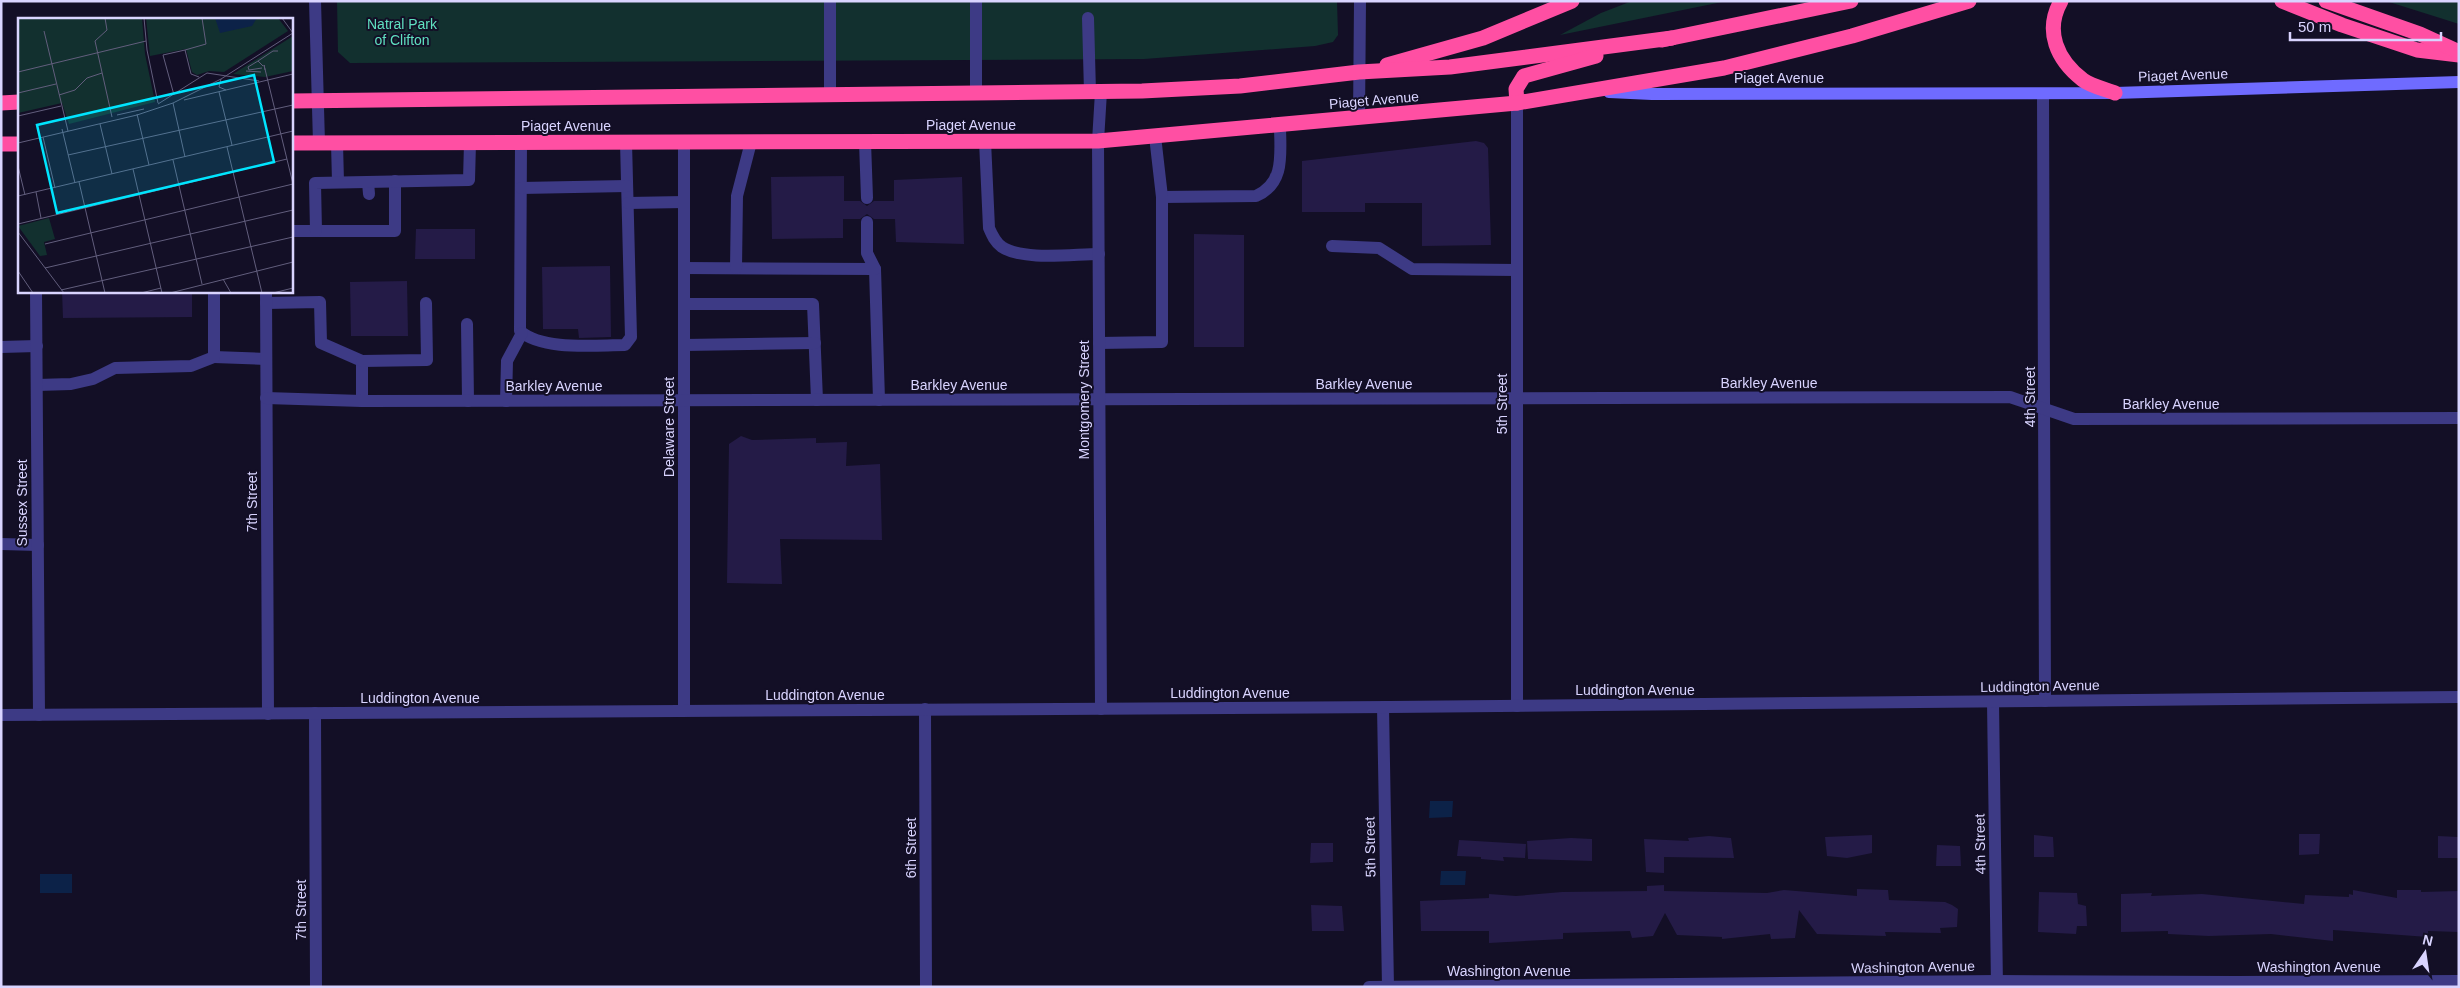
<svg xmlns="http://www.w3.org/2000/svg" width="2460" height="988" font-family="Arial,sans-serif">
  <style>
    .green { fill: #12302f }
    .water { fill: #0c2248 }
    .building { fill: #241b47 }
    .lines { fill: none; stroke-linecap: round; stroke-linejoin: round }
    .lane { stroke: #3d3a85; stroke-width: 12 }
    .street { stroke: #3d3a85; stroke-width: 12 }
    .secondary { stroke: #6f6bff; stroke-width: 12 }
    .highway { stroke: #ff4fa3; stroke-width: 15 }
    .labels { text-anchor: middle; stroke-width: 4; stroke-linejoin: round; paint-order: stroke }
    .park-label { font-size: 14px; fill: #5fe0c0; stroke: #130f26 }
    .street-label { font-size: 14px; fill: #d9d4ff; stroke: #130f26 }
    .inset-road { fill: none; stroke: #625e7d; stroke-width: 1 }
    .view { fill: #00e5ff; fill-opacity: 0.15; stroke: #00e5ff; stroke-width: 2.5 }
    .inset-edge { fill: none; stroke: #d9d4ff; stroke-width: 2.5 }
  </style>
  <rect width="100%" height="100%" fill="#130f26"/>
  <!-- green -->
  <g class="green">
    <path d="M337 1H1337L1338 35 1333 42 1315 46 1144 59 350 63 338 52Z"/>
    <path d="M1632 1H1727L1560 35 1601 13Z"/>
    <path d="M2386 1H2459V24Z"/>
  </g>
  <!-- water -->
  <g class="water">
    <path d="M1430 801H1453L1452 817 1429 818Z"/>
    <path d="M1441 871H1466L1465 885H1440Z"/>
    <rect x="40" y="874" width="32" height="19"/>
  </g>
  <!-- building -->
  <g class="building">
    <path d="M1476 141 1484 143 1488 148 1491 245 1422 246V203H1365V212H1302V161Z"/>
    <path d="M844 176V201H860L867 206 874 201H894V180L962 177 964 244 896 242 895 219H874L867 214 860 219H843V238L772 239 771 177Z"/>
    <path d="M416 229H475V259H415Z"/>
    <path d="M1194 234 1244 235V347H1194Z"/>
    <path d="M610 266 611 337 579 338 578 329H543L542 267Z"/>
    <path d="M407 281 408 336H351L350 282Z"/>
    <path d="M62 291H192V317L63 318Z"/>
    <path d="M741 436 752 440 816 438V443L847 442 846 466 880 464 882 540 780 539 782 584 727 583 729 444Z"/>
    <path d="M2299 834H2320L2319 854 2299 855Z"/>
    <path d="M1872 835V853L1847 858 1827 856 1825 837Z"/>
    <path d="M2034 835 2053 837 2054 857H2034Z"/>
    <path d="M1709 836 1731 838 1734 858 1664 857V873L1646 872 1644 839 1689 841 1688 838Z"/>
    <path d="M2438 836 2458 837 2459 858H2438Z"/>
    <path d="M1571 838 1592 839V861L1528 859 1527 841Z"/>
    <path d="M1459 840 1526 844 1525 858 1503 857 1504 861 1481 859V857L1457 856Z"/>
    <path d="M1311 843H1333V862L1310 863Z"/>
    <path d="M1937 845 1960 846 1961 866H1936Z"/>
    <path d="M1664 885V891L1767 893 1784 890 1857 896V889L1888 890 1889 900 1945 902 1952 905 1958 909 1957 927 1940 928 1941 933 1885 932 1886 936 1817 934 1799 910 1795 938 1771 939 1770 934 1722 939V937L1677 935 1665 913 1653 936 1632 938 1630 931 1563 933V939L1489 943V931H1421L1420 901 1489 898V894L1516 896 1562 892 1647 891V886Z"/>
    <path d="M2353 890 2397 898V890H2421V892L2459 891V932L2428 931V937L2333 930V941L2271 934 2209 936 2168 934V931L2121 932V894L2152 893 2151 896 2202 894 2304 904 2305 895 2349 897V894L2353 895Z"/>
    <path d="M2039 892 2077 893 2078 904 2086 906 2087 926H2077L2076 934 2038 932Z"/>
    <path d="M1311 905 1342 906 1344 931H1312Z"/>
  </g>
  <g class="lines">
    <!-- lane -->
    <g class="lane">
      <path d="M1088 18 1090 92"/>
      <path d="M976 93V1"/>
      <path d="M985 141 989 228C992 235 995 242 1002 247 1023 261 1073 254 1099 254"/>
      <path d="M865 142 867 198"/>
      <path d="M337 143 338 182"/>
      <path d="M521 143 520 331C543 351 595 345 625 345L631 337 626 142"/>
      <path d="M368 182 369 194"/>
      <path d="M521 188 627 186"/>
      <path d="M1162 197 1256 196C1286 183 1280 152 1280 125"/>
      <path d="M628 203 684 202"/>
      <path d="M867 222V253L875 269 879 400"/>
      <path d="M291 231H395V181"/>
      <path d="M316 231 315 183 469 180 470 143"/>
      <path d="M1332 246 1379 248 1412 269 1517 270"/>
      <path d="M684 268 875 269"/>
      <path d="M736 268 737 196 751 142"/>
      <path d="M266 303 320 302 321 343 362 361V401"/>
      <path d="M684 304H813L817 400"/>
      <path d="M467 324 468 401"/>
      <path d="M1099 343 1162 342V197L1155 136"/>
      <path d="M684 345 815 343"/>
      <path d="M1 347 37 346"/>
      <path d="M214 357 266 359"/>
      <path d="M362 361 427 360 426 303"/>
      <path d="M37 385 71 384 93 379 115 368 191 366 214 357V291"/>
      <path d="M506 401 507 361 522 333"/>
      <path d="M1 544 38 545"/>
    </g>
    <!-- street -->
    <g class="street">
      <path d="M315 1 319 143"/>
      <path d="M830 94V1"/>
      <path d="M2043 94 2045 701"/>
      <path d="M1359 118 1360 1"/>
      <path d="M684 142V711"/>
      <path d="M36 291 39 715"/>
      <path d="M266 291 268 714"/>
      <path d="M266 398 362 401 2010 397 2074 419 2459 418"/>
      <path d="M1993 702 1997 987"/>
      <path d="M1517 706V103"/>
      <path d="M1383 707 1388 987"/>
      <path d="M925 709 926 987"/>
      <path d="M1101 709 1098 141 1101 92"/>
      <path d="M315 713 316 987"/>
      <path d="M1 715 1390 707 2459 697"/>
      <path d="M1369 987 1997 981 2236 982 2459 981"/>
    </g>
    <!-- secondary -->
    <path class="secondary" d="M1609 92 1652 94 2115 93 2459 82"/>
    <!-- highway -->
    <g class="highway">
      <path d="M2061 1C2044 31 2057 60 2083 80 2091 86 2105 89 2115 93"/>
      <path d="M2282 1 2342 25 2417 50 2459 55"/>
      <path d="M2326 1 2420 34 2455 50"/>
      <path d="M1662 40 1851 1"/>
      <path d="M1387 65 1483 38 1572 1"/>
      <path d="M291 101 1142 91 1240 86 1359 72 1450 67 1672 38"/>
      <path d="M1 103 19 102"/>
      <path d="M1517 103 1516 89 1524 76 1596 56"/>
      <path d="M291 143 1098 141 1517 103 1724 68 1852 36 1969 1"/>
      <path d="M1 144H19"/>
    </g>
  </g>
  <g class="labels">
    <!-- park labels -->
    <g class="park-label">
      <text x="402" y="29">Natral Park<tspan x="402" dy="16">of Clifton</tspan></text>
    </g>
    <!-- street labels -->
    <g class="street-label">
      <text transform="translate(2183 75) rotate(-2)" y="5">Piaget Avenue</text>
      <text x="1779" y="83">Piaget Avenue</text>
      <text transform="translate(1374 100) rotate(-5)" y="5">Piaget Avenue</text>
      <text x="971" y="130">Piaget Avenue</text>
      <text x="566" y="131">Piaget Avenue</text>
      <text x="1769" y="388">Barkley Avenue</text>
      <text x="1364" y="389">Barkley Avenue</text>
      <text x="959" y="390">Barkley Avenue</text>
      <text x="554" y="391">Barkley Avenue</text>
      <text transform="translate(2030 397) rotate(-90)" y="5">4th Street</text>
      <text transform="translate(1084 400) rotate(-90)" y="5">Montgomery Street</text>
      <text transform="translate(1502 404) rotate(-90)" y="5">5th Street</text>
      <text x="2171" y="409">Barkley Avenue</text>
      <text transform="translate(669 427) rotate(-90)" y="5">Delaware Street</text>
      <text transform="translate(252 502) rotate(-90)" y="5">7th Street</text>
      <text transform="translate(22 503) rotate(-90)" y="5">Sussex Street</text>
      <text transform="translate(2040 686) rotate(-1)" y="5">Luddington Avenue</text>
      <text x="1635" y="695">Luddington Avenue</text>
      <text x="1230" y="698">Luddington Avenue</text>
      <text x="825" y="700">Luddington Avenue</text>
      <text x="420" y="703">Luddington Avenue</text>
      <text transform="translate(1980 844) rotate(-91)" y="5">4th Street</text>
      <text transform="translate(1370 847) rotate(-91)" y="5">5th Street</text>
      <text transform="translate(911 848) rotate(-90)" y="5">6th Street</text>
      <text transform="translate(301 910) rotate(-90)" y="5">7th Street</text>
      <text transform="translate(1913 967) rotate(-1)" y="5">Washington Avenue</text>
      <text x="2319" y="972">Washington Avenue</text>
      <text x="1509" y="976">Washington Avenue</text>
    </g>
  </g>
  <!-- overview -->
  <g transform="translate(18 18)">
    <rect width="275" height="275" fill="#130f26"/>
    <path d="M0 0H124L127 36 137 84 51 106 44 85 0 95ZM128 0H260L270 13 206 54 191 53 179 57 174 54 168 31 132 38ZM275 18V53L247 59 215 56ZM31 200 37 221 26 224 29 237 22 238 0 208Z" fill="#12302f"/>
    <path d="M197 0H239L234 8 202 15Z" fill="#0c2248"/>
    <path class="inset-road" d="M87 0 89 12 77 23 94 99M126 0 129 32 140 85M264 0 275 15M26 13 50 113M167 32 188 26 184 0M240 43 230 49 231 52 244 50M245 48 240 43 255 33H260M247 52 246 47 275 166M228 53 243 54M0 54 128 23M203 61 201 69 208 72M201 74 214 127M0 75 38 66M41 77 57 72 69 60 84 55M156 77 145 37 167 32 173 56 181 59M166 82 275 56M155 85 167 139M140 86 189 55 241 63M119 96 131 147M99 97 126 91M0 98 43 88M82 106 94 156M44 111 57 165M25 119 37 170M0 125 119 97 155 85 203 61 275 15M209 129 244 275M50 137 275 87M155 142 184 266M0 148 7 177M115 151 144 275M61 164 87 275M18 174 23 200M0 178 275 113M0 206 269 141M0 214 46 275M27 226 275 166M27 250 275 192M0 253 15 275M205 261 213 275M43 272 275 219M123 275 143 270M152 275 275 244M255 275 275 270"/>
    <path class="view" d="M236 57 256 144 39 195 19 107Z"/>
    <rect width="275" height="275" class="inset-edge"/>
  </g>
  <!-- border -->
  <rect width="2460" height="988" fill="none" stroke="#d9d4ff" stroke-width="5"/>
  <!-- north arrow -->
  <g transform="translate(2425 953) rotate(13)" stroke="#130f26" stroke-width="4" paint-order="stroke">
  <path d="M0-4L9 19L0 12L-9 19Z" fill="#d9d4ff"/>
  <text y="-8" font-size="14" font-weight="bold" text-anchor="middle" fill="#d9d4ff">N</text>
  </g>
  <!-- scale -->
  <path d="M2290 32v8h151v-8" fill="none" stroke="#d9d4ff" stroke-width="2.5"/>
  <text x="2298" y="32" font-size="15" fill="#d9d4ff" stroke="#130f26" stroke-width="4" paint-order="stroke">50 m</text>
</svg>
